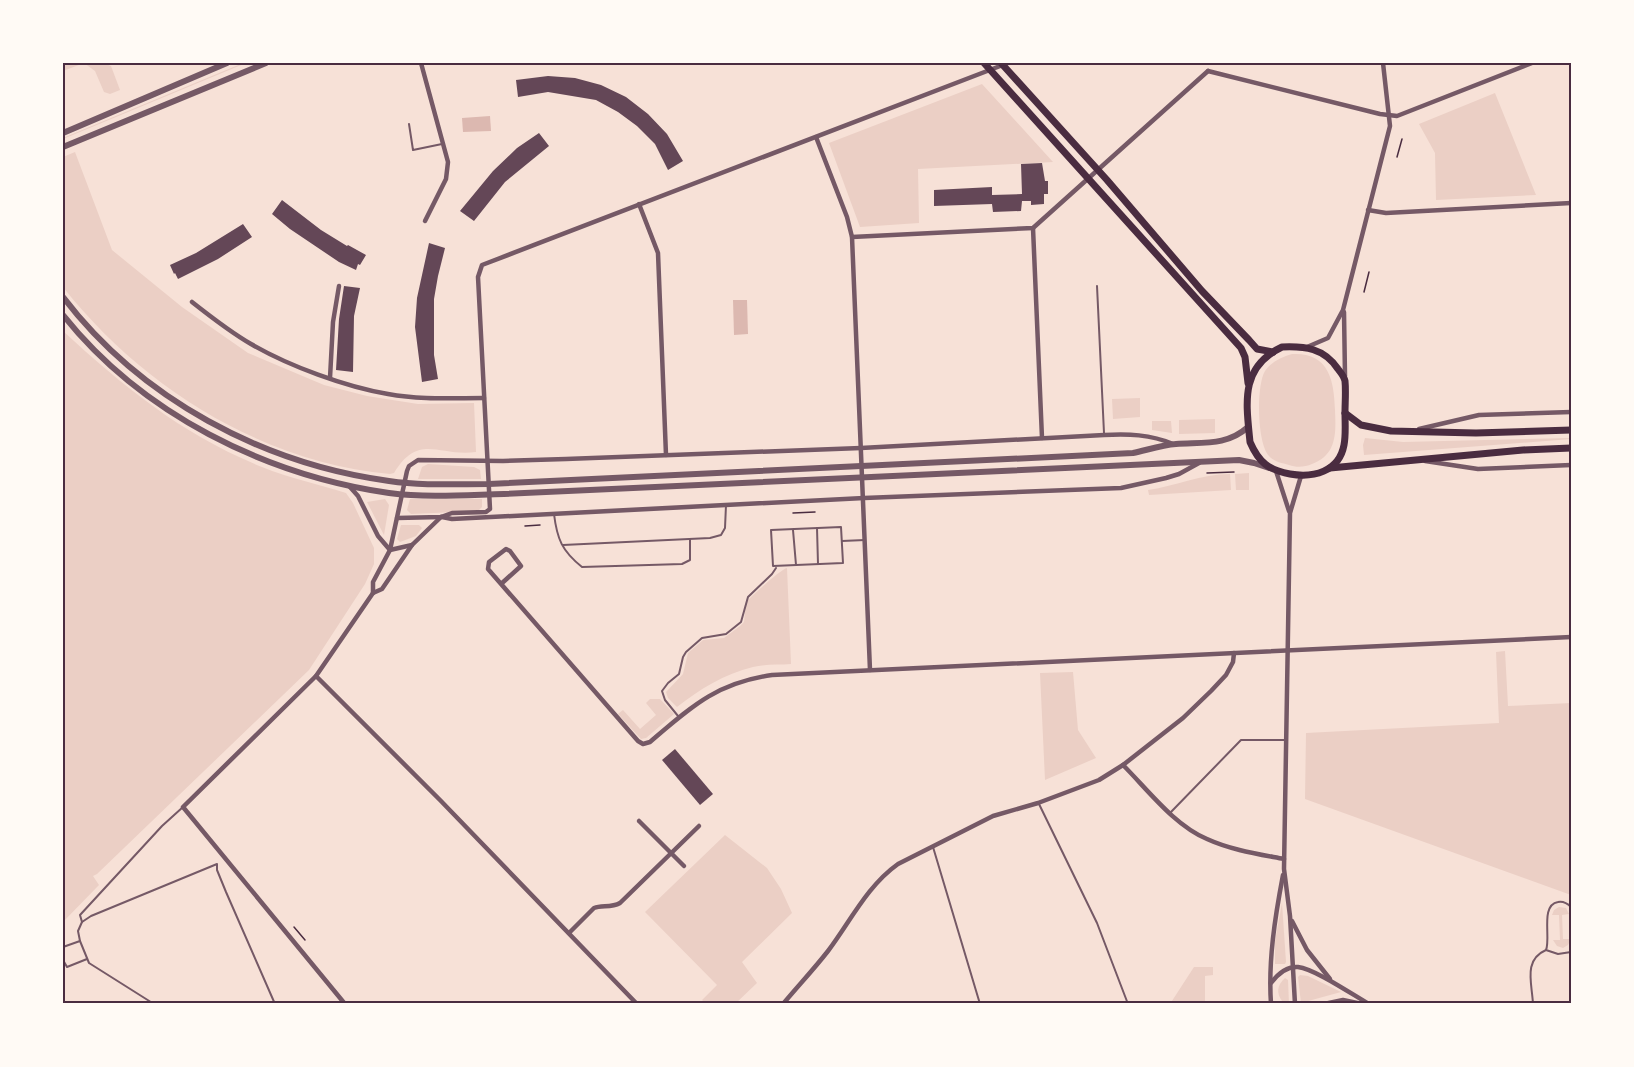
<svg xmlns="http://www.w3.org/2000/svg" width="1634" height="1067" font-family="'Alegreya Sans',sans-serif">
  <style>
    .green { fill: #ebcfc5 }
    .water { fill: #dcb8b0 }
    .building { fill: #644757 }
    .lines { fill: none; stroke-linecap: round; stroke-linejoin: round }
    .path { stroke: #4a2c40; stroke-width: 1.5 }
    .service { stroke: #755966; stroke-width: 2 }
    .minor { stroke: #755966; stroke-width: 4.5 }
    .tertiary { stroke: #755966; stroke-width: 6 }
    .secondary { stroke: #4a2c40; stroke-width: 7 }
    .neatline { fill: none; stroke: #4a2c40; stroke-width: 2 }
  </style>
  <rect width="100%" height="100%" fill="#f7e1d7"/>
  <!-- green -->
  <g class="green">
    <path d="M63 63H103L111 66 120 90 110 94 104 92 95 71 84 63 63 71Z"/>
    <path d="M243 63H246L63 139V138Z"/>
    <path d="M982 84 1053 162 918 169 919 223 860 227 829 143Z"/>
    <path d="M1495 93 1536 195 1436 200 1435 153 1419 124Z"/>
    <path d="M75 152 112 250 182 307 248 353 324 385 367 396 418 404 474 403 476 452C438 457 419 432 394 473L390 474C261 462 142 387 63 287V157Z"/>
    <path d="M63 331C125 388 183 435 262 467 289 478 318 484 346 493L353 503 374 548V564L365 584 309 670 97 874 93 876 99 885 63 922Z"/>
    <path d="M1292 354C1329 352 1334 380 1335 410 1336 433 1337 455 1312 464 1305 467 1297 468 1289 465 1282 463 1274 462 1269 456 1257 443 1256 386 1265 371 1271 362 1281 357 1292 354Z"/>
    <path d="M1140 398V417L1113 419 1112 399Z"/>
    <path d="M1215 419V433L1179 434V420Z"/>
    <path d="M1152 421H1171L1172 433 1152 430Z"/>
    <path d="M1365 438 1403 442 1571 438V439L1364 455 1363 445Z"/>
    <path d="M428 464 474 467 480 470 481 479H418L422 467Z"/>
    <path d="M1249 473V490H1236L1235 474Z"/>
    <path d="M1230 474 1231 490 1149 495 1148 490C1176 486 1201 474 1230 474Z"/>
    <path d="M385 499 389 505 384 535 367 502Z"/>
    <path d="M410 499H482V507L478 511 411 514 407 510Z"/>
    <path d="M401 525H419L422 528 416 536 400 542 397 539Z"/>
    <path d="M787 568 791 664C778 665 765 664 753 667 724 674 700 689 677 707L668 698 666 692 683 674 688 653 703 640 724 638 740 626 744 622 746 602C753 595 781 569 787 568Z"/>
    <path d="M1505 651 1508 706 1571 703V895L1305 799 1306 733 1499 723 1496 652Z"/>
    <path d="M1073 672 1078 730 1096 758 1045 780 1040 673Z"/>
    <path d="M650 699H660L674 714 646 738 641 739 618 714 623 710 640 729 656 715 646 703Z"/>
    <path d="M725 835 767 868 781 889 792 913 742 962 757 983 735 1004H706L702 1000 717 985 645 912Z"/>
    <path d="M1282 903 1286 962 1285 964H1275V941Z"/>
    <path d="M1559 907 1566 908 1569 914 1562 915 1563 939H1571L1568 945 1563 948 1557 946 1553 940H1560L1559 915H1552L1554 910Z"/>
    <path d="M1194 967H1213V975L1205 976V1004H1170Z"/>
    <path d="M1300 975 1308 976 1341 992 1301 1003 1298 977Z"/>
    <path d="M1285 978 1288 980 1289 1004 1282 1001C1276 993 1277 985 1285 978Z"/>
  </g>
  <!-- water -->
  <g class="water">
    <path d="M490 116 491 131 463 132 462 118Z"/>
    <path d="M733 300H747L748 334 734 335Z"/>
  </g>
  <!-- building -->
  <g class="building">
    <path d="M548 76 575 78 601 85 626 97 648 114 667 134 683 161 668 170 655 144 637 126 618 112 596 100 548 92 518 97 516 80Z"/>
    <path d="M539 133 549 146 505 182 474 221 460 211 493 171 517 148Z"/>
    <path d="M1042 163 1045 181H1048V194H1044V204L1031 205V201H1022L1021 211 993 212 992 204 934 206V190L992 187V195L1022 194 1021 164Z"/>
    <path d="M282 200 321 230 347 246 348 245 366 255 360 265 358 264 356 270 339 262 290 229 272 214Z"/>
    <path d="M243 224 252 237 218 259 178 279 175 273 174 274 170 265 196 253Z"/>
    <path d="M429 243 445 248 438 276 434 299V355L438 379 422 382 415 327 417 298Z"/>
    <path d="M344 286 360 288 354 316 353 372 336 370 339 319Z"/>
    <path d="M675 749 713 794 700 805 662 760Z"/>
  </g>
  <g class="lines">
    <!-- path -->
    <g class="path">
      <path d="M1397 157 1402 139"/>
      <path d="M1364 292 1369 272"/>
      <path d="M1207 473 1234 472"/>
      <path d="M793 513 815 512"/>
      <path d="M525 526 540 525"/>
      <path d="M294 927 305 940"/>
    </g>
    <!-- service -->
    <g class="service">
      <path d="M409 124 413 150 442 144"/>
      <path d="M1097 286 1104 433"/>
      <path d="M554 514C557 539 562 551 582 567L682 564 690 560V539"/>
      <path d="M841 527 843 563 773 566 771 530Z"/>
      <path d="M817 528 818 564"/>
      <path d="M793 530 796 565"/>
      <path d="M842 541 865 540"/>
      <path d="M563 545 710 538 721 535 725 528 726 505"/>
      <path d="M678 716 665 700 662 691 668 683 679 674 683 657 686 652 702 638 726 634 741 622 748 597 772 574 776 568"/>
      <path d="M1039 804 1097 923 1128 1004"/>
      <path d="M1170 813 1241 740H1285"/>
      <path d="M933 847 980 1004"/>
      <path d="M1571 907C1567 903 1563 901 1558 902 1540 905 1551 938 1546 950L1558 954 1571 952"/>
      <path d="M82 922 91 916 217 864V870L226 892 275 1004"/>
      <path d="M63 947 80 941"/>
      <path d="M63 960 67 967 87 959"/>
      <path d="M154 1004 89 963 80 941 78 931 82 922 80 915 162 826 183 807"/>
      <path d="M1533 1004C1532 983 1523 960 1546 950"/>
    </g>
    <!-- minor -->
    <g class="minor">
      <path d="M421 63 448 162 446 179 425 221"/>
      <path d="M1208 71 1380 114 1397 116 1532 63"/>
      <path d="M816 137 847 217 852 237 870 670"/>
      <path d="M639 204 658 253 666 455"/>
      <path d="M1368 210 1386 213 1571 203"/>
      <path d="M1033 228 1042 438"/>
      <path d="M852 237 1033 228 1208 71"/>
      <path d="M192 302C211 317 230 332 251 344 289 366 346 387 388 394 420 400 452 398 484 398"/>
      <path d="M1344 312 1345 376"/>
      <path d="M1307 347 1328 338 1343 310 1390 126 1383 63"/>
      <path d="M330 378 333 322 339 286"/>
      <path d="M1419 429 1479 415 1571 412"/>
      <path d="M1425 461 1478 469 1571 465"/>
      <path d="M1276 471 1289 511"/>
      <path d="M350 487 358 496 378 536 390 550"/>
      <path d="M442 517 452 519 864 498 1121 488 1166 478 1179 474 1199 463"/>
      <path d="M397 518 441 517 452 513 486 512 490 509 478 277 482 265 1008 63"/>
      <path d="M390 550 412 545"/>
      <path d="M501 584 521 566 510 551 506 549 489 562 488 569 638 741 643 744 650 742C691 707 716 683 772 675L1571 637"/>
      <path d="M373 593V582L390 550 407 471 409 466 418 460 503 461 566 459 861 448 1104 435C1128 434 1150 434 1173 444"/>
      <path d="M316 676 440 800 637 1004"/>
      <path d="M1123 765C1148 790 1174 825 1207 839 1231 850 1258 854 1284 859"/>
      <path d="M639 821 684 866"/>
      <path d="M1292 921 1307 950 1330 979"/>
      <path d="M569 933 594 908C602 905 611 908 620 903L699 826"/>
      <path d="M1271 983C1277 975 1287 966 1298 967 1315 969 1353 995 1369 1004"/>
      <path d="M345 1004 183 807 316 676 373 593 382 589 412 545 441 517"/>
      <path d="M783 1004C798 986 814 969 828 951 850 922 867 886 898 864L993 816 1038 803 1099 780 1123 765 1183 718 1211 691 1226 675 1233 662 1234 653"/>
      <path d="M1271 1004C1268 961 1275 917 1283 875"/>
      <path d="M1295 1004 1290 916 1284 869 1290 513 1301 476"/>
      <path d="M1324 1004 1343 1000 1362 1004"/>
    </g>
    <!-- tertiary -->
    <g class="tertiary">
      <path d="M63 133 227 63"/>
      <path d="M63 147 266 63"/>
      <path d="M63 297C141 399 263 464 389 481 422 486 456 484 489 484L1133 453C1147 450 1162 445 1176 444 1203 442 1227 446 1248 427"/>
      <path d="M63 315C142 414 265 475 389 493 427 498 466 495 504 494L1239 460 1254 463 1269 468"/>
    </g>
    <!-- secondary -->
    <g class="secondary">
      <path d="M984 63 1241 348 1245 357 1248 383"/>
      <path d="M1001 63 1107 180 1202 291 1249 340 1257 349 1273 352"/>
      <path d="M1282 347C1305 346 1324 348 1338 369 1341 373 1344 376 1345 381 1346 391 1345 403 1345 413 1345 423 1346 435 1344 445 1339 472 1313 478 1290 474 1269 470 1259 463 1250 442 1246 402 1240 367 1282 347Z"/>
      <path d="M1345 413 1361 425 1391 431 1476 433 1571 430"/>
      <path d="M1330 468 1523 450 1571 448"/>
    </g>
  </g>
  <!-- border -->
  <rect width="1634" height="1067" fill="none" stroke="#fffaf5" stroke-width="129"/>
  <rect x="64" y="64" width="1506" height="938" class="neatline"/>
</svg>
